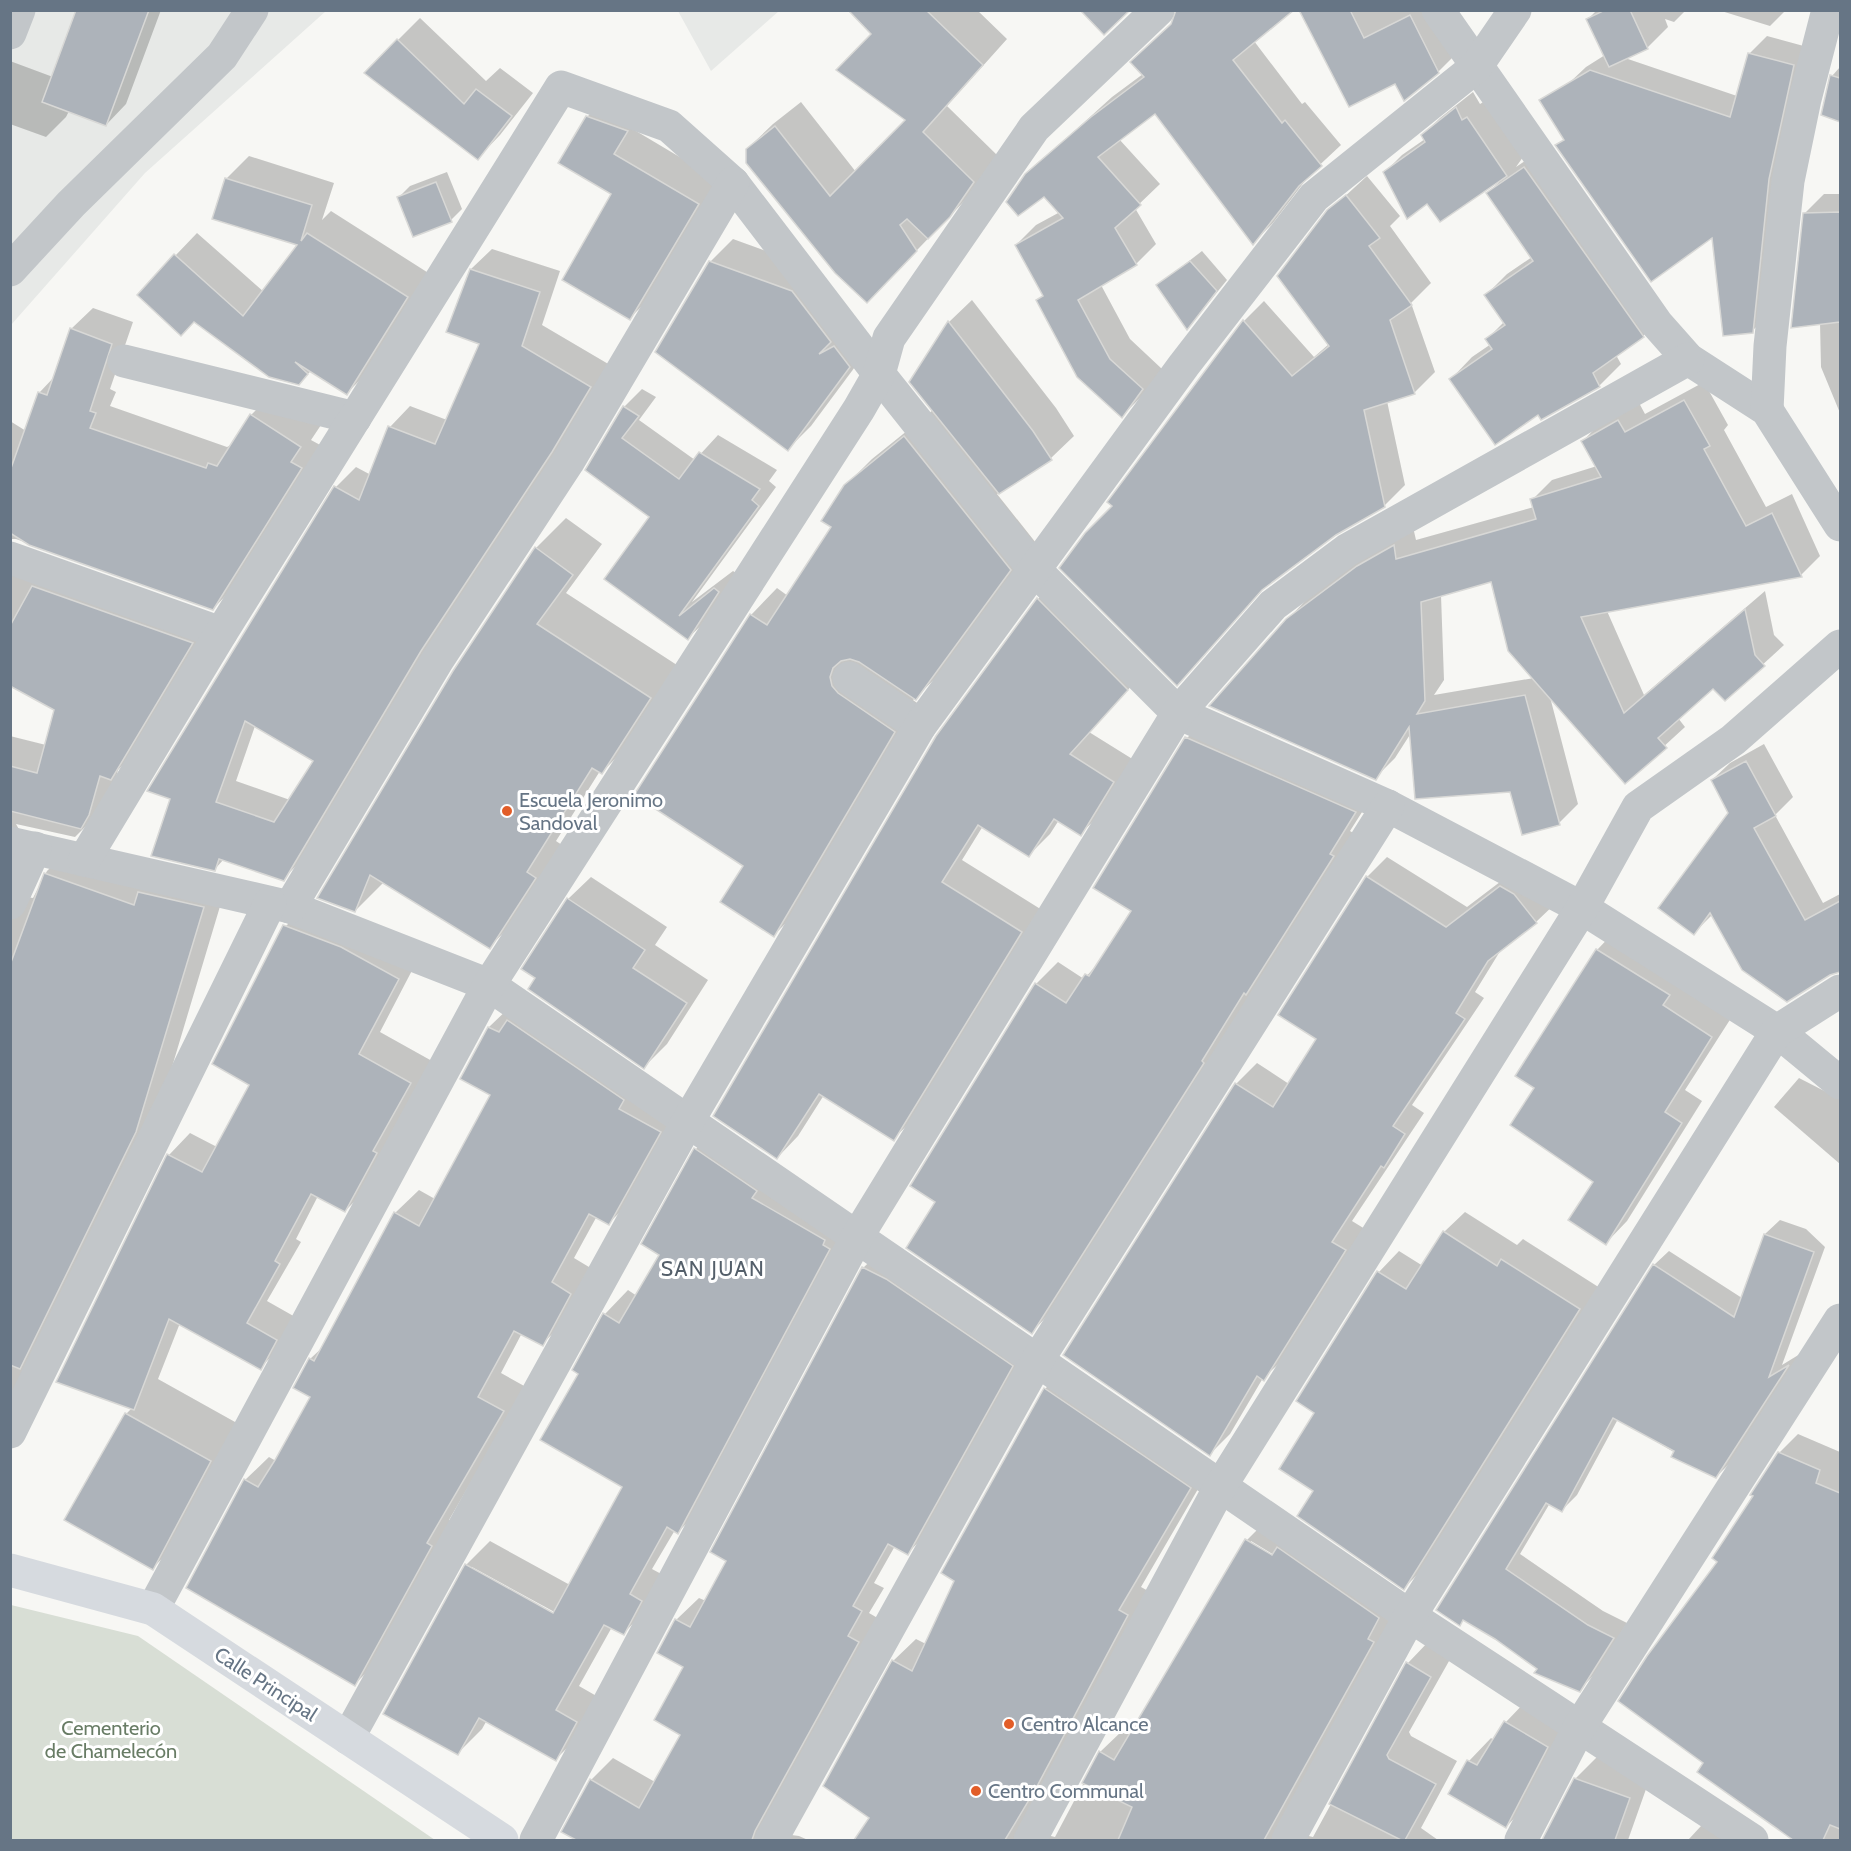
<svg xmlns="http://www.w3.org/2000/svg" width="1851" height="1851" font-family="Cabin,sans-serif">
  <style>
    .built { fill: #e7e9e7 }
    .green { fill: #d8ded5 }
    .shadow { fill: #0003; fill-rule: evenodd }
    .building { fill: #adb3ba; stroke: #d8d8d6; stroke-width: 1.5; fill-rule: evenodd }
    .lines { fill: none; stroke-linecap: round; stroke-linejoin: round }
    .street { stroke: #c2c6c9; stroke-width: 33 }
    .secondary { stroke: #d6dadf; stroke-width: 33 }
    .poi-dot { fill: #e25d28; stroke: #fff; stroke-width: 2 }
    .labels { text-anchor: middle; stroke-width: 6; stroke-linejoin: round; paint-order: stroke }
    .poi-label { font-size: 20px; fill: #667585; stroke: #fff; text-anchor: start }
    .street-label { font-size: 20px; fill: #667585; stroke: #fff }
    .park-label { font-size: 20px; fill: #687c65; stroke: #fff }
    .neighbourhood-label { font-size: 21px; letter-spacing: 1.5px; fill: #545f6a; stroke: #fff }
  </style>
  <rect width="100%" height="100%" fill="#f7f7f4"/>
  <!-- built -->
  <g class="built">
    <path d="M11 11H326L145 173 11 325Z"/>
    <path d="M678 11H779L711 71Z"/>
  </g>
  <!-- green -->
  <path class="green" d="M11 1605 138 1636 435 1840H11Z"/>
  <!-- shadow -->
  <g class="shadow">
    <path d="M77 10H161L126 104 106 125 69 111 66 117 46 137 10 124V61L53 77Z"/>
    <path d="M850 10H977L1007 39 947 106 998 156 975 190 892 276 747 149 773 124 801 102 856 172 907 120 873 34Z"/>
    <path d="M1301 10H1438L1458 52 1438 72 1396 82Z"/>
    <path d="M1597 10H1686L1674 22 1665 19 1668 27 1647 48 1625 58 1737 96 1749 54 1767 36 1811 48 1770 314 1752 331 1713 236 1557 146 1565 138 1568 84 1586 67 1605 55 1588 19Z"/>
    <path d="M1718 10H1786L1770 26Z"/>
    <path d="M420 18 486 81 500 68 533 93 500 135 478 158 398 40Z"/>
    <path d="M1254 41 1302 104 1305 102 1341 145 1311 173 1273 223 1253 243 1155 112 1119 139 1160 184 1135 208 1156 244 1136 264 1101 285 1130 339 1162 369 1142 396 1122 416 1038 300 1044 294 1016 245 1036 225 1060 212 1026 175 1112 97 1143 74Z"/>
    <path d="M1840 67V120L1823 114 1832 76Z"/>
    <path d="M1473 92 1480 104 1485 101 1523 157 1516 167 1547 146 1664 315 1643 336 1616 355 1621 364 1599 386 1538 413 1451 379 1472 357 1491 344 1487 339 1504 322 1486 295 1507 274 1532 257 1488 193 1500 181 1428 202 1385 172 1402 155 1425 139 1423 135 1440 118Z"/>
    <path d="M610 94 636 131 720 181 653 295 630 318 613 194 587 117Z"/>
    <path d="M249 156 334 183 322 220 331 211 430 274 369 371 347 393 311 371 298 383 175 256 197 233 264 292 300 245 226 179Z"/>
    <path d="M447 172 462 209 451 220 399 197 410 186Z"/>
    <path d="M1367 176 1400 216 1390 226 1431 283 1411 303 1435 372 1414 393 1387 401 1405 485 1384 506 1335 534 1268 584 1177 683 1113 506 1244 321 1264 301 1314 357 1329 344V211Z"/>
    <path d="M1824 194H1840V413L1821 367 1820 323 1805 213Z"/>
    <path d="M733 239 815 269 872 344 811 426 788 449 710 262Z"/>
    <path d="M492 249 560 271 542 325 610 365 304 858 283 879 224 859 215 869 153 855 336 487 356 467 371 475 390 427 410 406 447 420 481 343 448 332 471 269ZM255 726 315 761 290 800 236 781Z"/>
    <path d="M1202 251 1227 280 1188 328 1158 285Z"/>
    <path d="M972 300 1056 408 1074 436 1051 458 997 494 1036 543 942 672 913 700 920 705 800 909 774 935 745 866 751 615 777 588 788 596 833 527 845 486 872 459 933 410 911 382 949 322Z"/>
    <path d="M93 308 133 322 110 389 116 392 110 406 227 447 233 444 251 415 272 394 321 425 311 440 322 446 234 587 213 609 16 539H10V421L26 431 39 393 55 376 71 329Z"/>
    <path d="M1704 382 1728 425 1724 430 1766 507 1792 494 1820 556 1801 575 1607 611 1644 695 1765 591 1774 635 1784 645 1725 699 1714 686 1678 718 1685 727 1625 782 1550 697 1578 804 1559 823 1511 790 1411 733 1395 758 1375 778 1287 620 1307 599 1379 546 1413 527 1416 540 1534 507 1532 500 1552 480 1597 466 1583 441 1602 421 1638 401 1645 414ZM1492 580 1534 678 1434 695 1444 680 1441 595Z"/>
    <path d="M642 389 656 397 639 420 695 460 718 435 777 470 769 481 776 487 692 602 733 571 736 573 706 621 688 638 606 579 651 517 587 470 624 407Z"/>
    <path d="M566 518 602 544 566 593 680 667 632 742 602 772 600 771 556 841 565 847 520 917 489 947 384 882 355 911 454 672 536 548Z"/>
    <path d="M10 543 216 619 134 754 118 770 113 789 99 813 75 837 16 824 21 833 27 897 33 898 47 871 71 847 227 883 160 1107 10 1414V736L46 745 55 709 10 685Z"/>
    <path d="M1059 578 1148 668 1089 732 1134 760 1102 813 1080 834 1059 820 1050 834 1029 855 983 826 962 860 1042 910 915 1118 893 1139 824 1095 798 1136 777 1158 1038 599Z"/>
    <path d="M1209 716 1376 790 1350 831 1355 834 1053 1310 1032 1332 937 1201 1036 984 1058 962 1084 979 1101 960 1133 911 1187 738Z"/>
    <path d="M1764 744 1793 797 1775 815 1823 903 1840 894V971L1713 914 1694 933 1730 813 1712 780 1730 763Z"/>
    <path d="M1387 857 1467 907 1521 866 1557 902 1536 922 1502 948 1475 992 1484 998 1412 1105 1424 1113 1352 1221 1365 1229 1285 1358 1263 1378 1230 1434 1210 1454 1065 1355 1236 1084 1257 1063 1289 1084 1318 1039 1367 877Z"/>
    <path d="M591 877 667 927 655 945 708 980 667 1044 644 1067 537 977 568 899Z"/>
    <path d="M308 904 419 957 380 1032 432 1061 367 1189 345 1211 318 1196 296 1239 301 1242 267 1301 297 1318 282 1346 260 1368 180 1323 158 1379 244 1427 186 1534 153 1568 126 1414 132 1408 169 1155 190 1133 217 1147 251 1084 214 1064 286 926Z"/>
    <path d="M1618 928 1733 1015 1685 1090 1702 1101 1627 1221 1606 1243 1595 1181 1536 1088 1597 950Z"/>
    <path d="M513 1004 683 1108 632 1200 609 1223 597 1216 574 1258 594 1270 566 1321 542 1344 522 1333 501 1373 526 1387 449 1520 455 1522 379 1660 355 1684 245 1480 269 1457 276 1461 312 1396 310 1359 324 1346 395 1213 419 1190 435 1199 492 1094 462 1078 489 1027Z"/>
    <path d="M1799 1078 1840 1099V1164L1774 1107Z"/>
    <path d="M719 1125 852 1224 702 1508 678 1532 675 1530 652 1569 665 1576 647 1609 624 1633 612 1627 579 1686 600 1698 580 1735 556 1759 487 1720 482 1729 458 1753 466 1565 490 1541 570 1585 624 1486 581 1374 605 1314 628 1290 637 1296 661 1254 696 1149ZM472 1567 560 1615 559 1618 472 1570Z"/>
    <path d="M1465 1212 1517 1245 1523 1239 1600 1288 1425 1567 1404 1588 1315 1490 1316 1412 1298 1401 1379 1272 1399 1251 1423 1266 1444 1232Z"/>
    <path d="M1780 1220 1806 1229 1825 1247 1782 1365 1800 1354 1731 1462 1716 1477 1618 1419 1577 1495 1562 1510 1550 1503 1520 1554 1603 1611 1627 1623 1596 1673 1581 1688 1464 1619 1459 1624 1654 1265 1669 1251 1742 1298 1765 1234Z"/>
    <path d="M886 1246 1034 1343 930 1530 908 1553 895 1546 874 1583 884 1588 869 1613 881 1620 784 1834 799 1836 808 1840H579L563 1832 591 1780 613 1758 655 1782 682 1734 685 1666 676 1620 699 1598 706 1601 728 1561 863 1268Z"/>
    <path d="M1067 1366 1212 1465 1141 1587 1150 1592 1043 1834 1055 1837 1100 1752 1123 1730 1131 1734 1247 1540 1269 1518 1396 1619 1301 1834 1313 1837 1408 1663 1430 1640 1453 1654 1409 1732 1411 1736 1457 1761 1421 1828 1438 1840H855L871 1817 893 1661 916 1639 926 1644 1045 1389ZM1251 1541 1279 1558 1277 1560 1251 1544Z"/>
    <path d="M1798 1434 1840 1452V1490L1817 1548 1840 1561V1840H1796L1699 1771 1705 1763 1720 1562 1714 1558 1779 1453Z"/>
    <path d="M1528 1699 1570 1724 1528 1804 1506 1827 1450 1794 1469 1761 1491 1738 1494 1740 1506 1722Z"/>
    <path d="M1598 1756 1651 1775 1628 1840H1542L1576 1778Z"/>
    <path d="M1716 1810 1729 1819 1721 1840H1688Z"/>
  </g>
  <!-- building -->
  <g class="building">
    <path d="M76 10H149L106 126 42 102Z"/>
    <path d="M848 10H926L983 65 923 132 974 182 950 217 928 239 907 219 900 225 917 251 867 303 835 273 746 163V149L775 126 830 196 905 120 836 70 871 34Z"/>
    <path d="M1080 10H1130L1104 35Z"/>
    <path d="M1176 10H1294L1233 60 1282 123 1285 120 1322 166 1299 186 1253 245 1155 114 1098 157 1141 205 1115 228 1137 265 1078 300 1110 359 1143 389 1122 418 1077 377 1036 300 1043 296 1015 245 1063 218 1044 197 1018 216 1006 202 1025 174 1091 117 1144 77 1130 62 1171 24Z"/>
    <path d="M1299 10H1350L1364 38 1410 15 1439 73 1404 101 1395 84 1349 107Z"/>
    <path d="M1605 10H1630L1648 49 1609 67 1586 19Z"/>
    <path d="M397 39 464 104 476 89 512 116 478 160 364 73Z"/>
    <path d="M1748 53 1794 65 1769 179 1753 333 1723 336 1712 238 1651 282 1555 145 1564 140 1539 100 1590 70 1730 117Z"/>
    <path d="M1830 75 1840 78V122L1821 115Z"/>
    <path d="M1456 107 1462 120 1467 117 1507 176 1440 222 1427 204 1407 219 1383 172 1425 142 1421 135Z"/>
    <path d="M586 116 628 131 614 154 699 204 630 320 562 280 611 194 558 163Z"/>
    <path d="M1524 167 1644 337 1593 373 1600 387 1541 420 1538 415 1495 445 1449 379 1492 349 1485 339 1505 325 1484 295 1533 261 1486 193Z"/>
    <path d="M225 178 312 205 301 241 307 233 408 297 347 395 295 362 308 374 299 385 269 377 194 322 181 336 137 295 174 254 243 316 297 245 212 219Z"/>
    <path d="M436 182 452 222 413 237 397 197Z"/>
    <path d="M1346 195 1380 238 1369 246 1412 305 1390 320 1415 394 1364 410 1385 507 1336 535 1262 590 1177 686 1059 568 1085 533 1112 506 1107 502 1243 320 1292 376 1329 346 1277 276 1327 210Z"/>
    <path d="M1840 212V322L1791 328 1803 213Z"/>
    <path d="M709 261 792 291 831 342 819 354 834 346 850 367 788 451 655 352Z"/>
    <path d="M1190 261 1217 291 1187 330 1156 285Z"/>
    <path d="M470 269 540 292 522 346 591 387 552 452 421 651 284 881 219 859 215 871 151 856 170 799 147 791 334 486 359 500 388 426 435 444 479 344 446 332ZM245 721 313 761 274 822 216 802Z"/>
    <path d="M948 321 1033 431 1052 460 999 494 909 382Z"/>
    <path d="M70 328 112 344 90 411 96 413 90 428 206 468 208 463 217 466 250 414 301 447 291 462 302 468 213 610 29 545 10 533V471L38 392 47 395Z"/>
    <path d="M1684 400 1710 446 1704 449 1746 526 1772 513 1802 577 1581 617 1624 713 1745 609 1755 655 1765 666 1725 701 1713 689 1658 738 1667 748 1625 784 1508 651 1491 582 1421 602 1425 701 1417 714 1525 695 1560 825 1522 835 1510 792 1415 799 1409 727 1376 780 1209 706 1286 619 1357 566 1394 545 1396 559 1536 519 1530 499 1601 477 1581 441 1618 420 1625 432Z"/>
    <path d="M623 406 639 416 622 438 679 479 699 452 760 489 752 500 759 506 679 616 714 588 719 592 688 640 604 579 649 517 585 470Z"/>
    <path d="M904 436 1011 570 916 700 859 662 850 659 841 661 833 668 830 677 832 686 838 693 895 732 774 937 720 902 743 866 634 795 750 614 767 625 831 527 821 521 844 485Z"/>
    <path d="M535 547 573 575 537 624 651 698 602 774 592 768 527 872 536 878 490 949 370 875 355 912 317 898 453 671Z"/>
    <path d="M32 586 193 643 111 780 100 776 89 815 81 829 10 811V766L37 773 54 710 10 686V626Z"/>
    <path d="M1037 598 1128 690 1070 754 1114 782 1081 836 1054 819 1029 857 978 825 942 882 1022 932 894 1141 819 1094 777 1159 713 1116 936 736Z"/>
    <path d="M1185 737 1356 812 1330 854 1334 856 1246 995 1244 993 1202 1061 1204 1063 1032 1334 906 1248 935 1202 910 1186 1035 983 1066 1003 1085 974 1089 976 1131 911 1093 888Z"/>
    <path d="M1746 761 1776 816 1754 828 1805 920 1840 901V972L1830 975 1787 1002 1742 970 1710 913 1694 935 1658 908 1728 813 1711 780Z"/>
    <path d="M44 873 134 905 138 892 204 907 136 1132 20 1369 10 1365V965Z"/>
    <path d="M1366 876 1446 927 1500 886 1514 894 1537 923 1488 961 1456 1013 1465 1019 1393 1126 1405 1134 1384 1168 1381 1166 1332 1242 1346 1250 1264 1381 1257 1376 1210 1456 1063 1355 1235 1083 1273 1107 1316 1039 1278 1015Z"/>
    <path d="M567 898 645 950 633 968 687 1003 644 1069 528 989 535 978 521 969Z"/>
    <path d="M283 925 341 947 399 979 359 1054 411 1083 373 1151 377 1153 345 1212 311 1194 275 1261 280 1264 247 1323 277 1340 261 1370 169 1319 134 1410 56 1382 167 1154 202 1172 249 1085 212 1064Z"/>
    <path d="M1596 949 1670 995 1663 1005 1712 1037 1665 1112 1682 1123 1606 1245 1568 1220 1593 1182 1510 1125 1534 1088 1515 1076Z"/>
    <path d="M507 1020 624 1100 619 1109 661 1132 609 1225 589 1214 552 1282 571 1294 543 1346 514 1331 478 1397 504 1411 427 1543 432 1546 355 1686 186 1588 244 1479 258 1487 275 1460 310 1397 293 1388 309 1358 314 1361 394 1212 419 1226 490 1095 460 1079 488 1027 499 1032Z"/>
    <path d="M694 1148 757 1191 752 1198 825 1240 823 1245 830 1249 678 1534 667 1527 630 1594 642 1601 624 1635 604 1625 556 1710 577 1722 556 1761 479 1718 458 1755 383 1714 465 1564 553 1613 622 1487 540 1440 578 1374 572 1370 603 1313 619 1323 659 1255 641 1244Z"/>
    <path d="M1443 1231 1497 1266 1501 1259 1580 1309 1404 1590 1297 1516 1313 1491 1279 1469 1314 1413 1296 1401 1377 1271 1406 1289Z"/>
    <path d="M1764 1234 1814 1252 1769 1377 1789 1365 1716 1478 1671 1457 1674 1451 1613 1418 1562 1512 1546 1503 1506 1569 1588 1625 1614 1638 1580 1692 1534 1673 1537 1669 1495 1639 1463 1620 1460 1626 1436 1610 1653 1264 1734 1317Z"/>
    <path d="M862 1267 886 1279 1013 1366 908 1555 888 1544 853 1606 862 1611 848 1636 859 1642 755 1831 752 1840H576L561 1832 590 1779 639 1808 680 1735 654 1720 683 1667 657 1653 675 1619 690 1627 726 1561 710 1552Z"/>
    <path d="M1044 1388 1191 1488 1119 1610 1128 1615 1035 1790 1005 1840H854L869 1818 823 1786 892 1660 912 1671 954 1581 941 1573Z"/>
    <path d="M125 1413 211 1461 153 1570 64 1520Z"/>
    <path d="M1778 1452 1820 1470 1816 1483 1840 1493V1829L1830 1825 1823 1840H1793L1697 1772 1703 1763 1618 1701 1647 1656 1717 1562 1712 1558 1753 1496 1750 1495Z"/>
    <path d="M1245 1539 1272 1555 1277 1547 1379 1618 1368 1639 1374 1642 1264 1840H1118L1132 1807 1082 1783 1099 1751 1114 1760Z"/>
    <path d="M1406 1662 1431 1677 1387 1755 1389 1759 1436 1784 1405 1840H1401L1329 1804Z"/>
    <path d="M1504 1721 1548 1747 1506 1828 1448 1794 1467 1760 1477 1765Z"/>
    <path d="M1574 1778 1630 1798 1615 1840H1542Z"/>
  </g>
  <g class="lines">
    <!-- street -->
    <g class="street">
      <path d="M1438 10 1657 324 1688 359 1767 410 1840 525"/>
      <path d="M10 33 19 10"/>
      <path d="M10 270 71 204 222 56 252 10"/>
      <path d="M124 361 355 418"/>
      <path d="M1767 410 1770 346 1788 181 1805 99 1828 10"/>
      <path d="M10 558 221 633"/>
      <path d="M849 678 920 726"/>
      <path d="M10 843 290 907 489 985 1410 1616 1752 1840"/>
      <path d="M84 860 221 633 561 87 669 126 733 183 879 374 1035 570 1178 713 1388 806 1582 908 1777 1031 1840 1083"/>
      <path d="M10 903 35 848"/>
      <path d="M290 907 437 661 568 462 733 183"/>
      <path d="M10 1432 270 903"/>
      <path d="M153 1609 489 985 859 409 879 374 889 338 1034 128 1158 10"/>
      <path d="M348 1738 688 1121 920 726 1184 365 1314 197 1476 67 1515 10"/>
      <path d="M536 1840 857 1237 1178 713 1273 605 1347 550 1688 359"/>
      <path d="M771 1840 1037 1361 1388 806"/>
      <path d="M1030 1840 1220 1487 1582 908 1638 807 1733 740 1840 646"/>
      <path d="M1288 1840 1410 1616 1777 1031 1840 991"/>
      <path d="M1521 1840 1580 1726 1840 1320"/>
    </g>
    <!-- secondary -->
    <path class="secondary" d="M10 1570 153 1609 502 1840"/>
  </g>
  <!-- markers -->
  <g class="poi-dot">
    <circle cx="507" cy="811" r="6"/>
    <circle cx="1009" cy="1724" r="6"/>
    <circle cx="976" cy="1791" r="6"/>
  </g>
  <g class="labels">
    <!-- poi labels -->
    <g class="poi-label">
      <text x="519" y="807">Escuela Jeronimo<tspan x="519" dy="23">Sandoval</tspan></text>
      <text x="1021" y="1731">Centro Alcance</text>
      <text x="988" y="1798">Centro Communal</text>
    </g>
    <!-- street labels -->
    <g class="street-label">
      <text transform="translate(266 1684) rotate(33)" y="7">Calle Principal</text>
    </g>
    <!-- park labels -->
    <g class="park-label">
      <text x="111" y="1735">Cementerio<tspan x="111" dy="23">de Chamelecón</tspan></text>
    </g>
    <!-- neighbourhood labels -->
    <g class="neighbourhood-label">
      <text x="713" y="1276">SAN JUAN</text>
    </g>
  </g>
  <!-- border -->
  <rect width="1851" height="1851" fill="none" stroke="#667585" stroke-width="24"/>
</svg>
